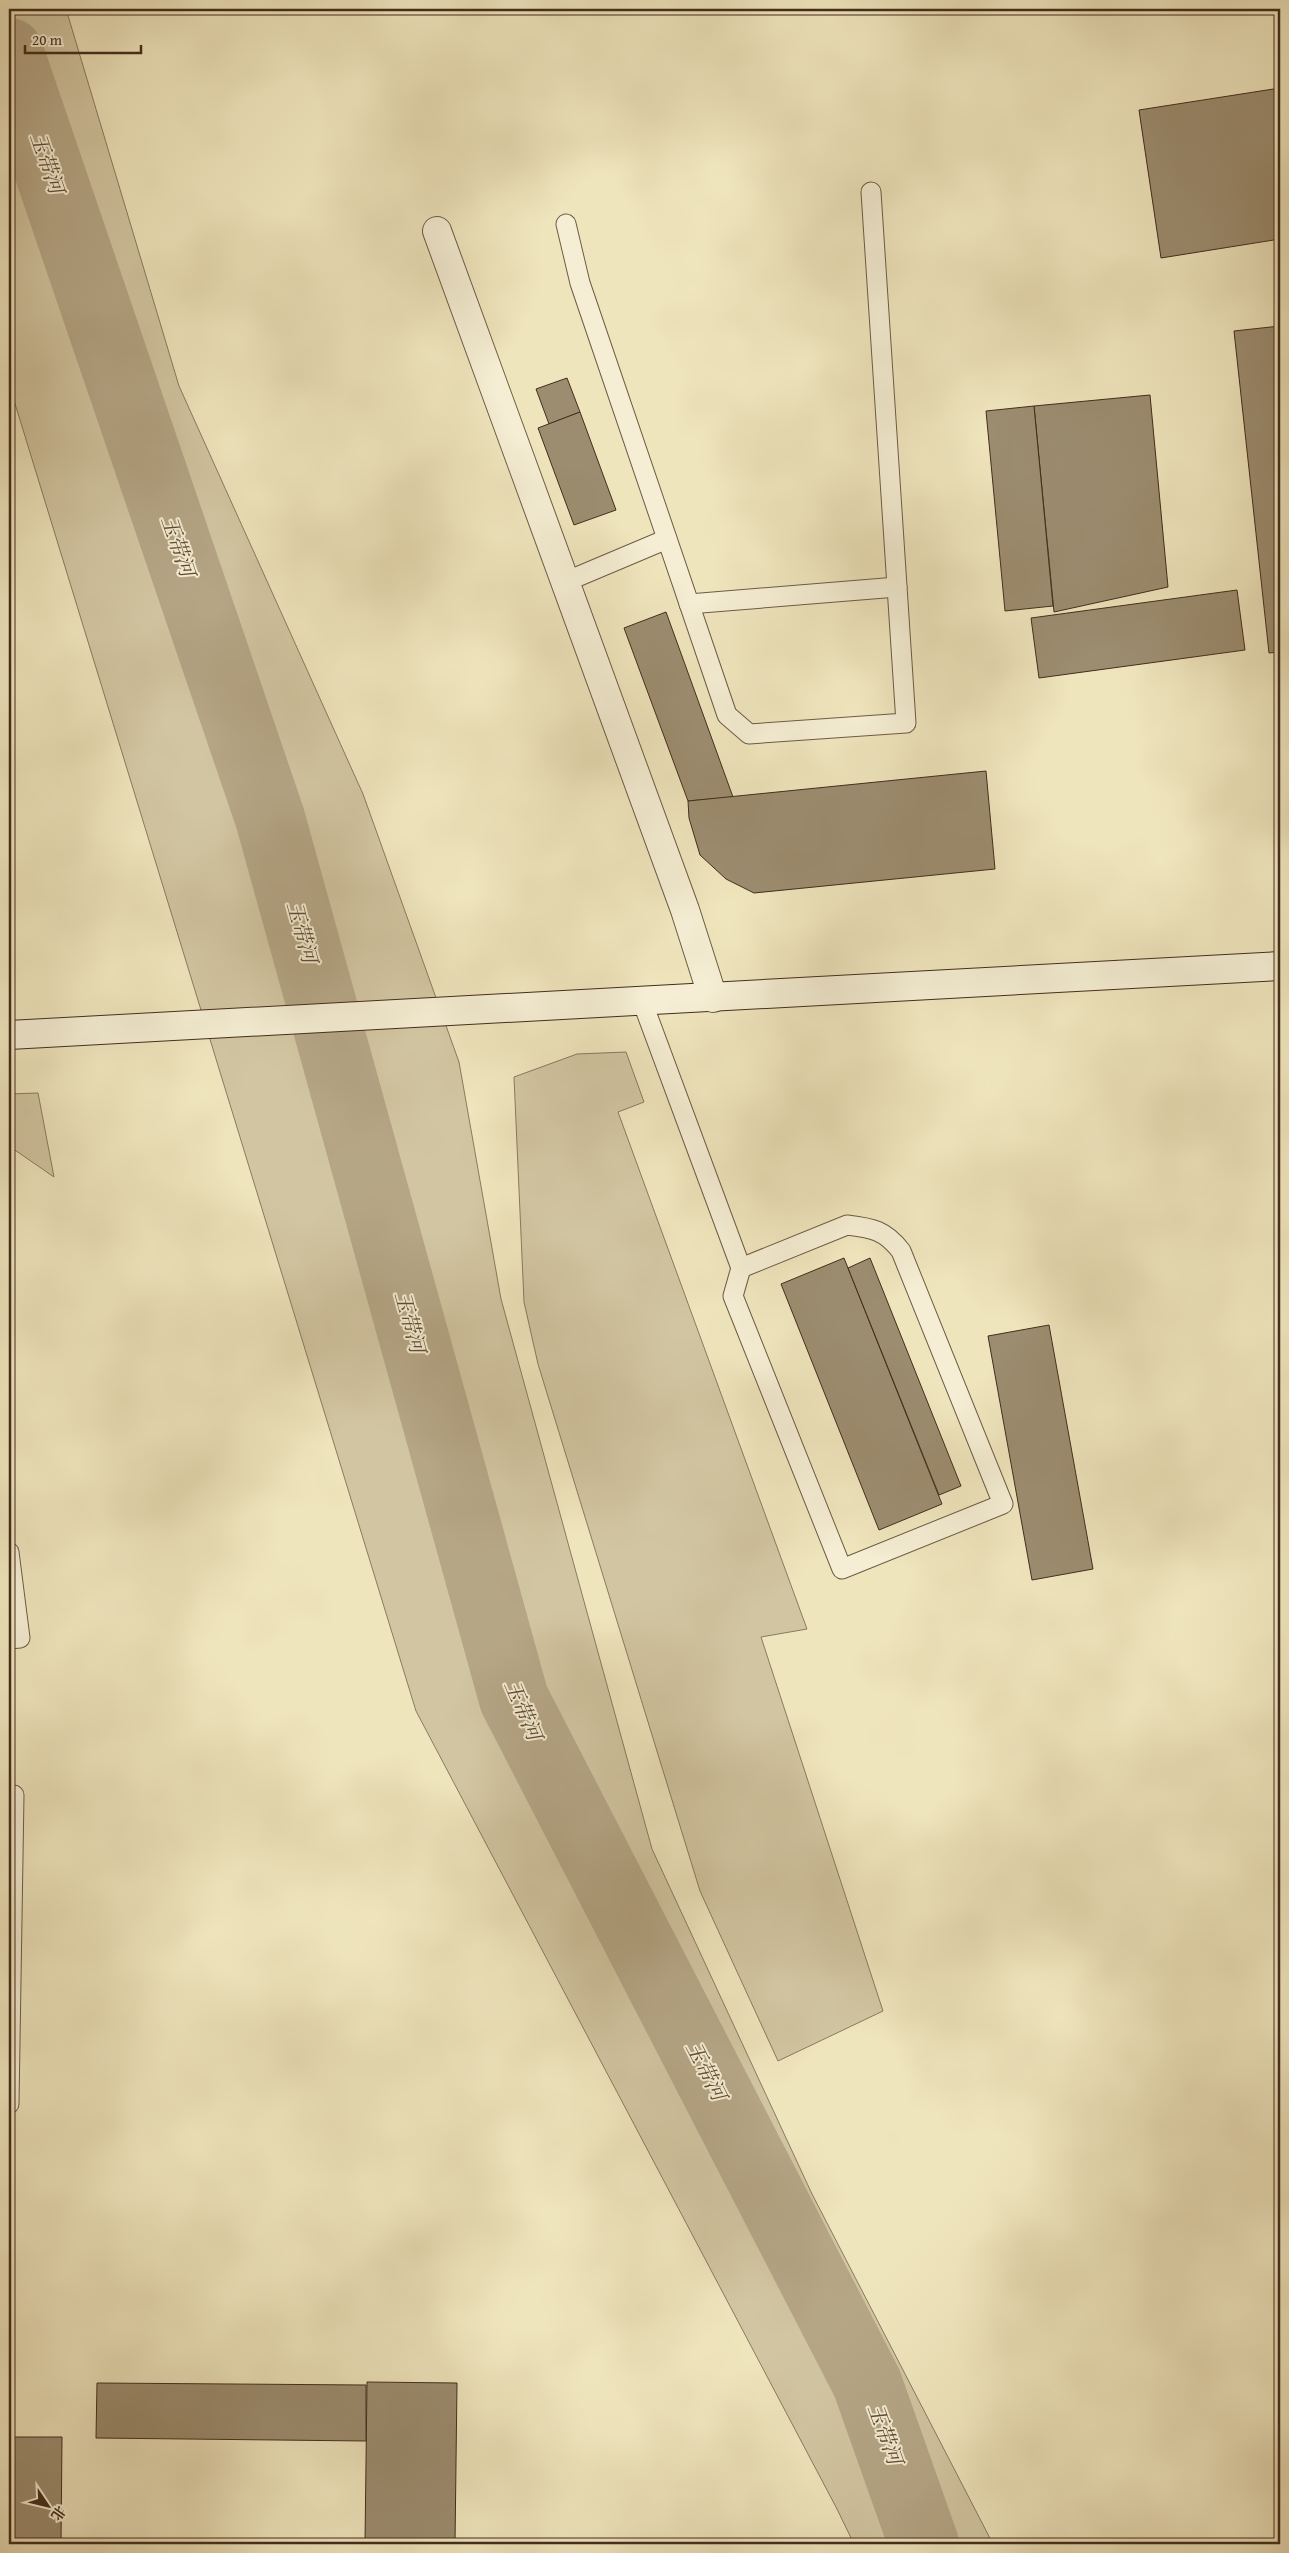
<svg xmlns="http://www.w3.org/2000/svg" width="1289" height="2553" font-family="'Gentium Book Plus','Noto Serif SC',serif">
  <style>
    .green { fill: #d2c6a2; stroke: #8a7a5f }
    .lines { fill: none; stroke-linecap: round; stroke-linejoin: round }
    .river { stroke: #b5a686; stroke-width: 70 }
    .building { fill: #9c8d70; stroke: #432d1c }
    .lane-casing { stroke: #6e5b44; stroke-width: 21 }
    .street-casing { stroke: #6e5b44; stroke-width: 30 }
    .secondary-casing { stroke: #432d1c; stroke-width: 30 }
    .lane { stroke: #f5eed4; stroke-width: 19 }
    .street { stroke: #f5eed4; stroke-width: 28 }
    .secondary { stroke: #f5eed4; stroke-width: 28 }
    .labels { text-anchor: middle; stroke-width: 4; stroke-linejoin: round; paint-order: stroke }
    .water-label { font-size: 21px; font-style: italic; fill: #604b36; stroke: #f5eed4 }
  </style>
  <rect width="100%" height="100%" fill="#efe5bd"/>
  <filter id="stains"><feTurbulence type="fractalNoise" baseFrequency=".004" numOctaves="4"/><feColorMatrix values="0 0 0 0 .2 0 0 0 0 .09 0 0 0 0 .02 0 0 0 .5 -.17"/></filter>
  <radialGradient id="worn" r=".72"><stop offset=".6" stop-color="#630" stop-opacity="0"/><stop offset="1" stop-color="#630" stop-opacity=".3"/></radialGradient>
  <!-- green -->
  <g class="green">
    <path d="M9 9H66L179 386 363 794 459 1062 501 1299 652 1849 812 2194 993 2544H854L837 2509 416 1711 9 384Z"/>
    <path d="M626 1052 644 1102 618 1112 807 1629 761 1637 883 2011 778 2061 700 1891 538 1364 524 1302 514 1077 577 1054Z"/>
    <path d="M38 1093 54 1177 9 1146V1094Z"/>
  </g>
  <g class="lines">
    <!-- river -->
    <path class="river" d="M9 53 270 818 514 1699 867 2383 924 2544"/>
  </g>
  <!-- building -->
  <g class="building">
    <path d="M1280 88V239L1161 258 1139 110Z"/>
    <path d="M1280 326V652L1269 653 1234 331Z"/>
    <path d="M567 378 580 412 549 424 536 389Z"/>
    <path d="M1150 395 1168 587 1054 612 1034 406Z"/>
    <path d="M1034 406 1053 606 1005 611 986 411Z"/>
    <path d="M580 412 616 510 574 525 538 428Z"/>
    <path d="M1237 590 1245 650 1039 678 1031 618Z"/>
    <path d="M666 612 729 786 733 797 688 801 624 628Z"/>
    <path d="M986 771 995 869 754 893 726 879 700 855 689 818 688 801Z"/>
    <path d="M844 1258 942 1504 879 1530 781 1284Z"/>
    <path d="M870 1258 961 1486 939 1495 848 1268Z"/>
    <path d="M1049 1325 1093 1569 1032 1580 988 1336Z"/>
    <path d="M367 2382 457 2383 455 2544H365Z"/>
    <path d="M97 2383 366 2385V2441L96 2438Z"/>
    <path d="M14 2437H62L61 2544H13Z"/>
  </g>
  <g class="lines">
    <defs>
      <g id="lane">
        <path d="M566 224 580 283 727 715 749 734 906 723 871 192"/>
        <path d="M565 582 667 539"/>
        <path d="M689 604 897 587"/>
        <path d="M642 1001 741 1268"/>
        <path d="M847 1225C872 1228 885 1230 901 1251L1003 1504 842 1569 733 1296 741 1268Z"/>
        <path d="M9 1552 20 1638 9 1639"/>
        <path d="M9 2104 14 1795"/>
      </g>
      <path id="street" d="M437 231 685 910 713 998"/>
      <path id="secondary" d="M9 1035 1280 966"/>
    </defs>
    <!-- lane casing -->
    <use href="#lane" class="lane-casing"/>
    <!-- street casing -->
    <use href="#street" class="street-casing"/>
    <!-- secondary casing -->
    <use href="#secondary" class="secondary-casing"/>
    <!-- lane -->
    <use href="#lane" class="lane"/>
    <!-- street -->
    <use href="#street" class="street"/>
    <!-- secondary -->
    <use href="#secondary" class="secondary"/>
  </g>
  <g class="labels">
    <!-- water labels -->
    <g class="water-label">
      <text transform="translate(47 163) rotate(71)" y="7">玉带河</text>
      <text transform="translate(178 546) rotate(71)" y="7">玉带河</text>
      <text transform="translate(302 932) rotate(75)" y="7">玉带河</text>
      <text transform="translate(410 1322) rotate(75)" y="7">玉带河</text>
      <text transform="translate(523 1710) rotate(67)" y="7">玉带河</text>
      <text transform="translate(706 2071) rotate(63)" y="7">玉带河</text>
      <text transform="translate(885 2434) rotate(70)" y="7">玉带河</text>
    </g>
  </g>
  <!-- margin -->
  <rect width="1289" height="2553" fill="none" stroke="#efe5bd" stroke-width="30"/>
  <rect x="10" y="10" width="1269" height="2533" fill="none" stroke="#432d1c" stroke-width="2.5"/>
  <rect x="15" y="15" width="1259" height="2523" fill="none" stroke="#432d1c"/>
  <!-- north arrow -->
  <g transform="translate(48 2506) rotate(125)" stroke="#f5eed4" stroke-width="4" paint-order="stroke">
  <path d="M0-4L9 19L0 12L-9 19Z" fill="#432d1c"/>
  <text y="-8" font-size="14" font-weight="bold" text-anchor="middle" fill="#432d1c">北</text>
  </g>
  <!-- scale -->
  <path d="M25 45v8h116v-8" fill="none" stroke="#432d1c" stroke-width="2.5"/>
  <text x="32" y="45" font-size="15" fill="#432d1c" stroke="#f5eed4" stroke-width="4" paint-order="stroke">20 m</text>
  <rect width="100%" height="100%" filter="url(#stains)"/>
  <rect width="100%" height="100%" fill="url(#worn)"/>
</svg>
